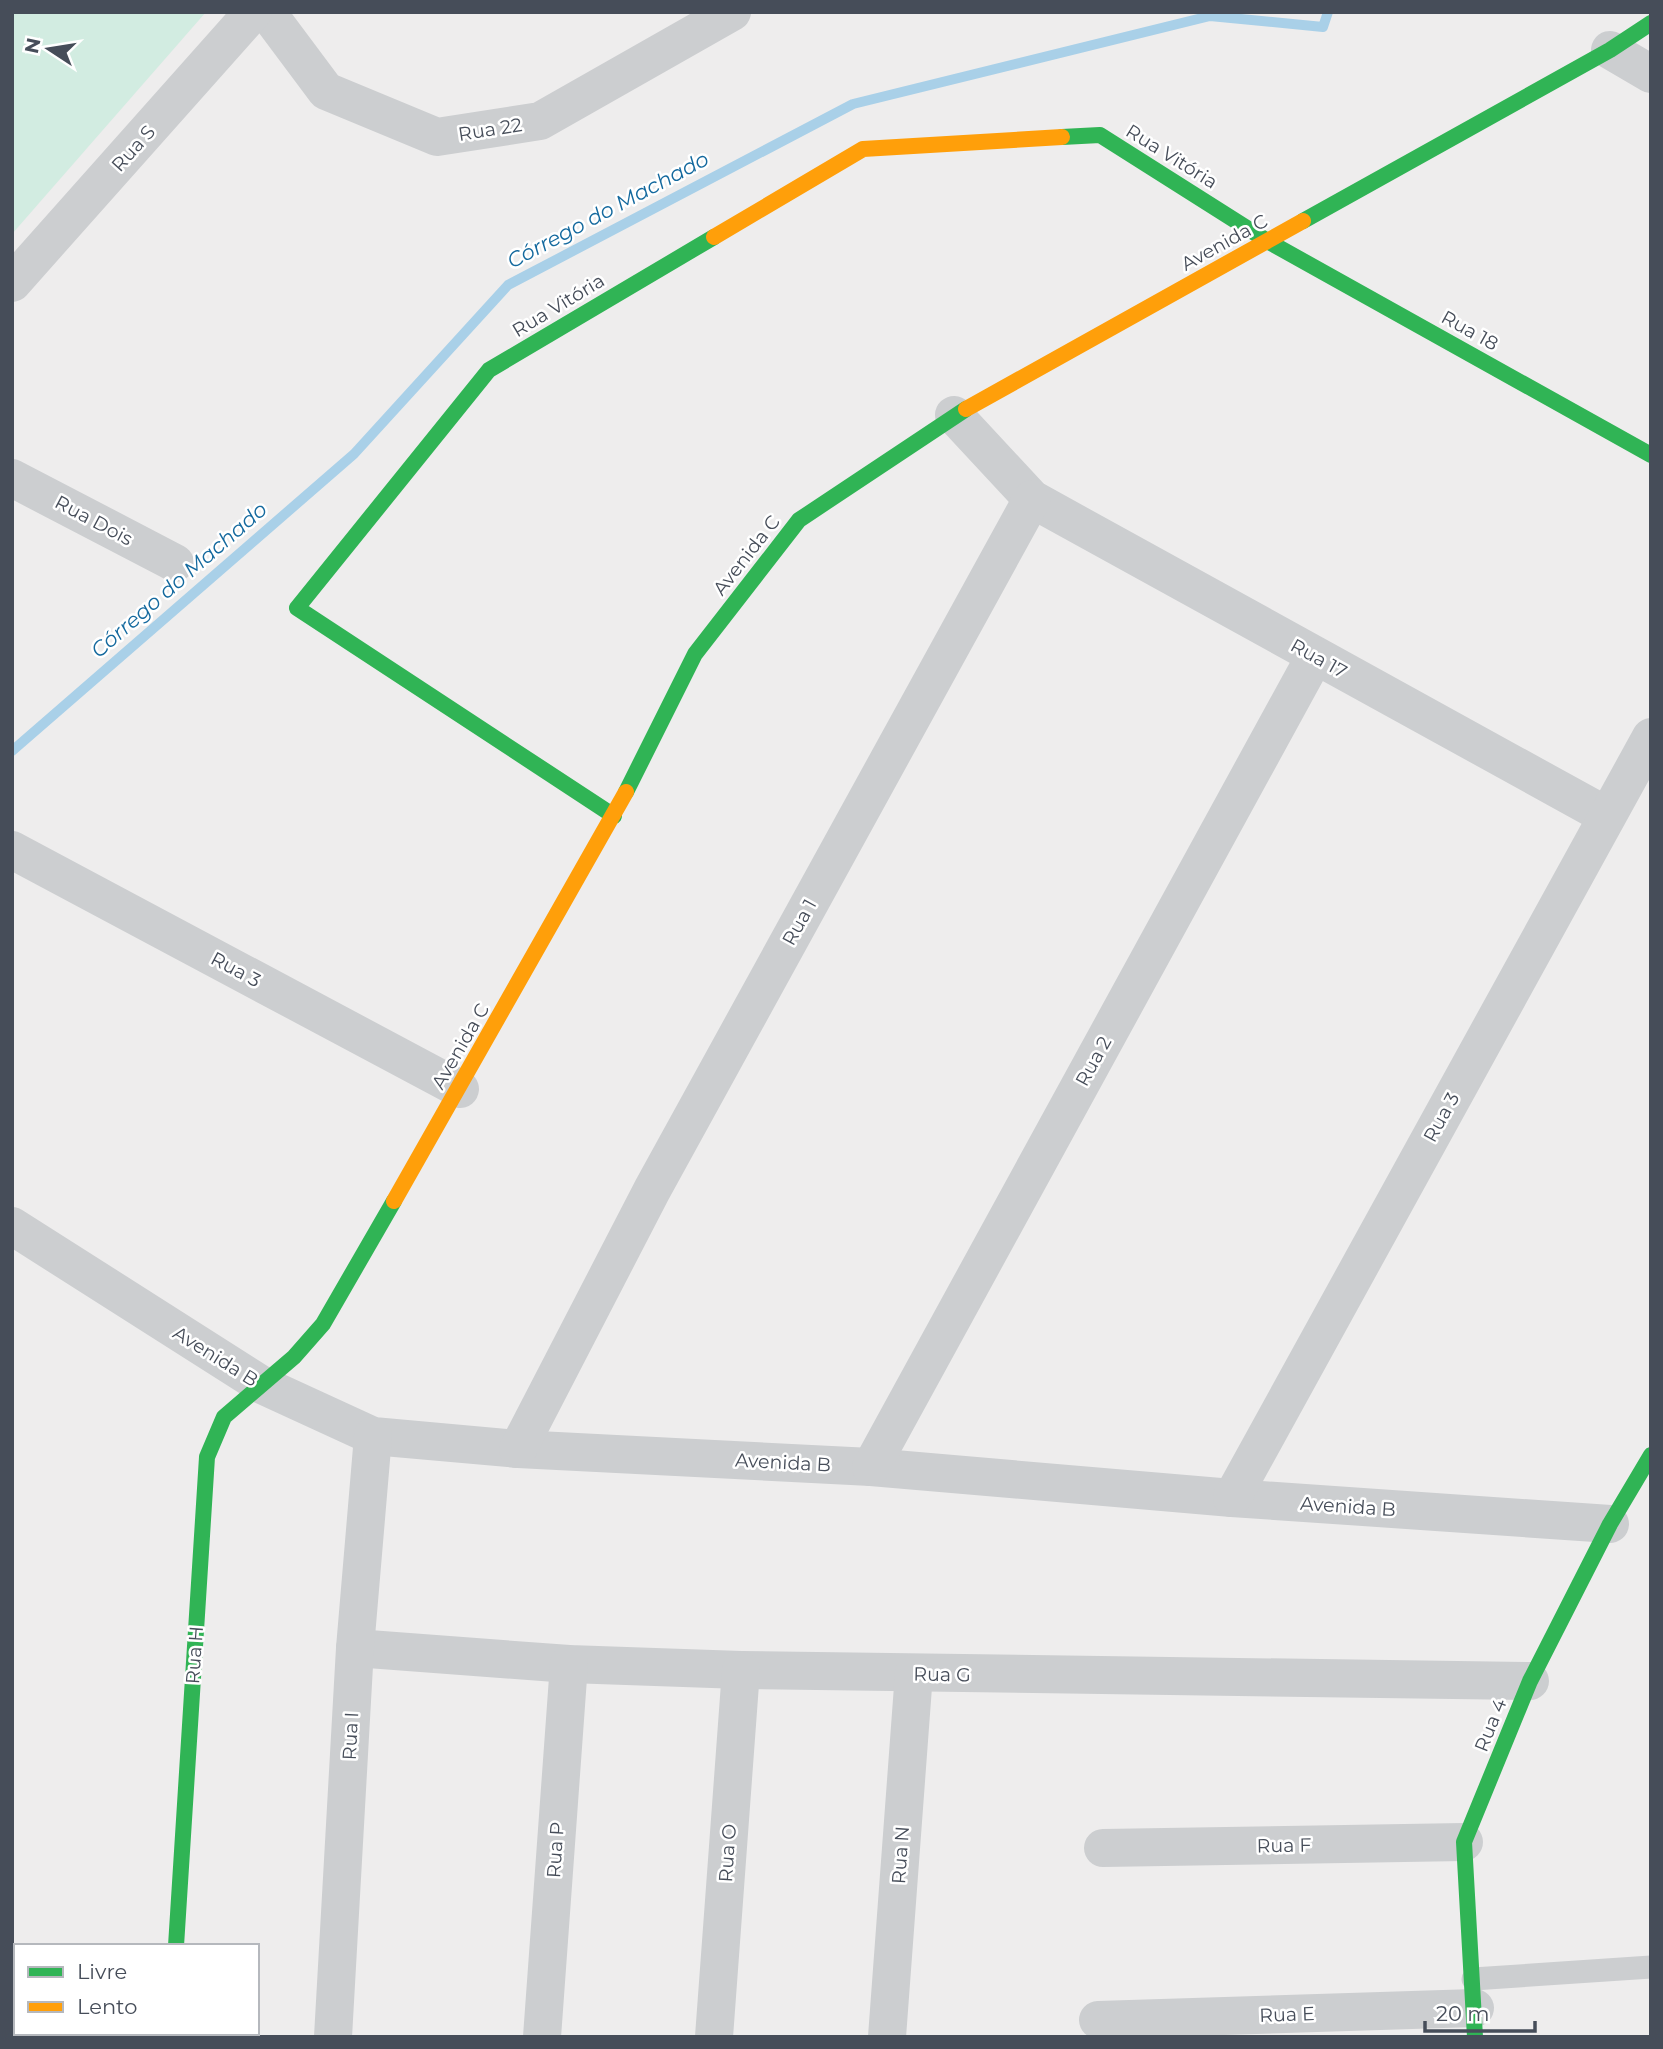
<svg xmlns="http://www.w3.org/2000/svg" width="1663" height="2049" font-family="Montserrat,sans-serif">
  <style>
    .green { fill: #d2ece1 }
    .lines { fill: none; stroke-linecap: round; stroke-linejoin: round }
    .stream { stroke: #a9d0e8; stroke-width: 10 }
    .lane { stroke: #ccced0; stroke-width: 23 }
    .street { stroke: #ccced0; stroke-width: 38 }
    .fast { stroke: #30b455; stroke-width: 16 }
    .slow { stroke: #ff9f0a; stroke-width: 16 }
    .labels { text-anchor: middle; stroke-width: 5; stroke-linejoin: round; paint-order: stroke }
    .street-label { font-size: 19px; fill: #464d59; stroke: #fff }
    .water-label { font-size: 21px; font-style: italic; fill: #14699e; stroke: #fff }
  </style>
  <rect width="100%" height="100%" fill="#eeeded"/>
  <!-- green -->
  <path class="green" d="M12 12H206L12 234Z"/>
  <g class="lines">
    <!-- stream -->
    <path class="stream" d="M12 751 354 454 508 285 853 104 1210 16 1323 27 1328 12"/>
    <!-- lane -->
    <path class="lane" d="M1473 1979 1651 1967"/>
    <!-- street -->
    <g class="street">
      <path d="M267 12 326 91 437 137 540 121 732 12"/>
      <path d="M1610 50 1651 74"/>
      <path d="M12 283 253 12"/>
      <path d="M954 415 1032 499 1607 816"/>
      <path d="M12 478 175 563"/>
      <path d="M12 850 460 1089"/>
      <path d="M12 1226 262 1385 373 1436 518 1449 871 1467 1232 1498 1610 1524"/>
      <path d="M518 1449 652 1190 1032 499"/>
      <path d="M871 1467 1315 656"/>
      <path d="M1232 1498 1651 737"/>
      <path d="M355 1648 569 1664 741 1670 1530 1681"/>
      <path d="M1103 1848 1464 1842"/>
      <path d="M1098 2020 1475 2008"/>
      <path d="M170 2037V2033"/>
      <path d="M333 2037 355 1648 373 1436"/>
      <path d="M542 2037 569 1664"/>
      <path d="M714 2037 741 1670"/>
      <path d="M887 2037 914 1673"/>
    </g>
    <!-- fast -->
    <g class="fast">
      <path d="M1062 137 1100 135 1269 242 1651 455"/>
      <path d="M1303 221 1610 50 1651 23"/>
      <path d="M626 792 695 654 799 520 966 409"/>
      <path d="M614 816 297 608 489 370 714 237"/>
      <path d="M176 1946 207 1457 224 1417 294 1357 323 1324 394 1201"/>
      <path d="M1475 2037 1464 1842 1530 1681 1610 1524 1651 1455"/>
    </g>
    <!-- slow -->
    <g class="slow">
      <path d="M714 237 863 149 1062 137"/>
      <path d="M966 409 1303 221"/>
      <path d="M394 1201 626 792"/>
    </g>
  </g>
  <g class="labels">
    <!-- street labels -->
    <g class="street-label">
      <text transform="translate(490 129) rotate(-9)" y="7">Rua 22</text>
      <text transform="translate(133 148) rotate(-48)" y="7">Rua S</text>
      <text transform="translate(1172 156) rotate(32)" y="7">Rua Vitória</text>
      <text transform="translate(1224 242) rotate(-29)" y="7">Avenida C</text>
      <text transform="translate(558 305) rotate(-31)" y="7">Rua Vitória</text>
      <text transform="translate(1470 330) rotate(29)" y="7">Rua 18</text>
      <text transform="translate(94 520) rotate(28)" y="7">Rua Dois</text>
      <text transform="translate(746 555) rotate(-52)" y="7">Avenida C</text>
      <text transform="translate(1319 658) rotate(29)" y="7">Rua 17</text>
      <text transform="translate(799 922) rotate(-61)" y="7">Rua 1</text>
      <text transform="translate(236 969) rotate(28)" y="7">Rua 3</text>
      <text transform="translate(460 1046) rotate(-60)" y="7">Avenida C</text>
      <text transform="translate(1093 1061) rotate(-61)" y="7">Rua 2</text>
      <text transform="translate(1441 1117) rotate(-61)" y="7">Rua 3</text>
      <text transform="translate(216 1356) rotate(32)" y="7">Avenida B</text>
      <text transform="translate(783 1462) rotate(3)" y="7">Avenida B</text>
      <text transform="translate(1348 1506) rotate(4)" y="7">Avenida B</text>
      <text transform="translate(194 1655) rotate(-86)" y="7">Rua H</text>
      <text transform="translate(942 1674) rotate(1)" y="7">Rua G</text>
      <text transform="translate(1490 1725) rotate(-68)" y="7">Rua 4</text>
      <text transform="translate(350 1736) rotate(-87)" y="7">Rua I</text>
      <text transform="translate(1284 1845) rotate(-1)" y="7">Rua F</text>
      <text transform="translate(555 1850) rotate(-86)" y="7">Rua P</text>
      <text transform="translate(727 1853) rotate(-86)" y="7">Rua O</text>
      <text transform="translate(900 1855) rotate(-86)" y="7">Rua N</text>
      <text transform="translate(1287 2014) rotate(-2)" y="7">Rua E</text>
    </g>
    <!-- water labels -->
    <g class="water-label">
      <text transform="translate(608 210) rotate(-28)" y="7">Córrego do Machado</text>
      <text transform="translate(179 580) rotate(-41)" y="7">Córrego do Machado</text>
    </g>
  </g>
  <!-- border -->
  <rect width="1663" height="2049" fill="none" stroke="#464d59" stroke-width="28"/>
  <!-- legend -->
  <rect x="14" y="1944" width="245" height="91" fill="#ffffff" stroke="#b5b8bd" stroke-width="2"/>
  <rect x="28" y="1967" width="35" height="10" fill="#30b455" stroke="#b5b8bd" stroke-width="2"/>
  <text x="77" y="1979" font-size="21" fill="#464d59">Livre</text>
  <rect x="28" y="2002" width="35" height="10" fill="#ff9f0a" stroke="#b5b8bd" stroke-width="2"/>
  <text x="77" y="2014" font-size="21" fill="#464d59">Lento</text>
  <!-- north arrow -->
  <g transform="translate(49 49) rotate(282)" stroke="#ffffff" stroke-width="5" paint-order="stroke">
  <path d="M0-5L12 26L0 18L-12 26Z" fill="#464d59"/>
  <text y="-10" font-size="19" font-weight="bold" text-anchor="middle" fill="#464d59">N</text>
  </g>
  <!-- scale -->
  <path d="M1425 2021v10h110v-10" fill="none" stroke="#464d59" stroke-width="3.5"/>
  <text x="1436" y="2021" font-size="21" fill="#464d59" stroke="#ffffff" stroke-width="5" paint-order="stroke">20 m</text>
</svg>
